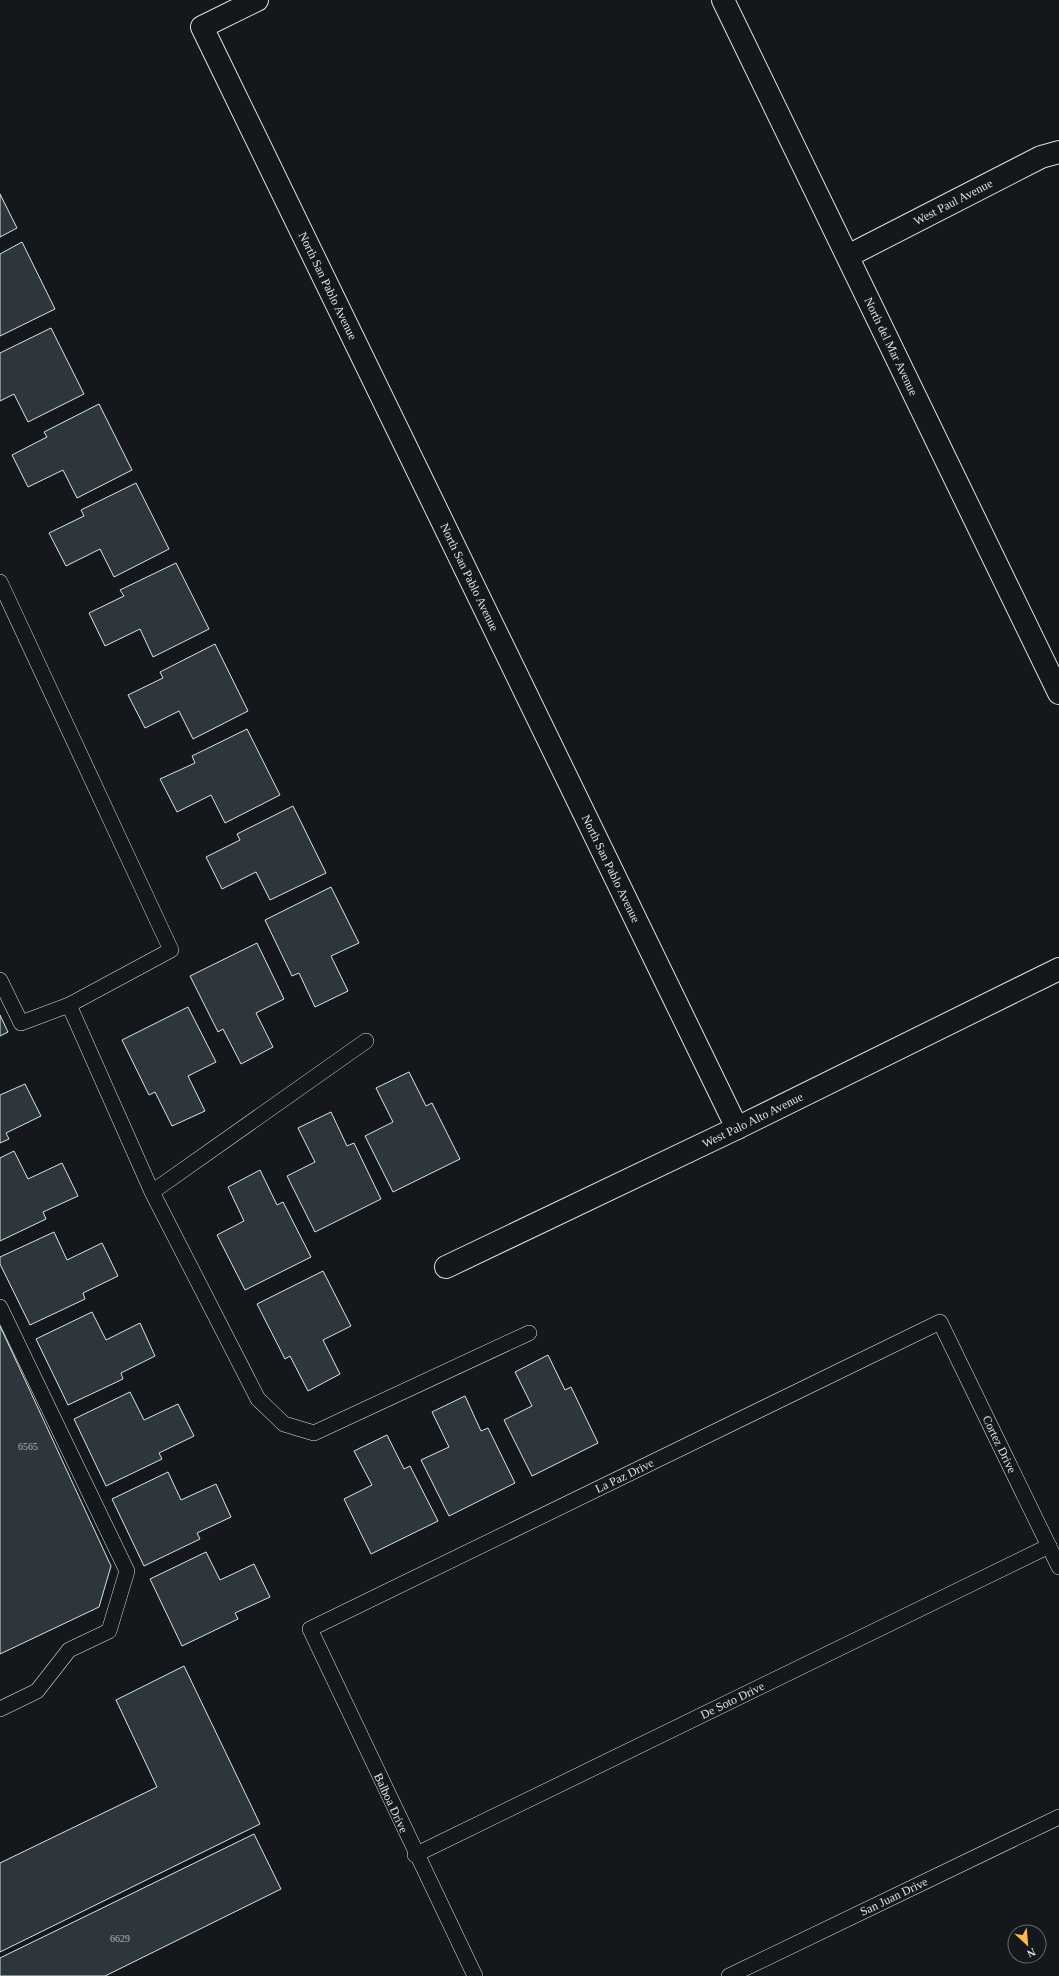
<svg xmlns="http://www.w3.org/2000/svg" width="1059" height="1976" font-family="Georgia,serif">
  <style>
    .building { fill: #2c363c; stroke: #d8e6dc }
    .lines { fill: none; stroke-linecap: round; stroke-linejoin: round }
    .lane-casing { stroke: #d8e6dc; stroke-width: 16 }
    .street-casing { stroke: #d8e6dc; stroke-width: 24 }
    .lane { stroke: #14181c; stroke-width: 15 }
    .street { stroke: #14181c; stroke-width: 22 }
    .labels { text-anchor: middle; stroke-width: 3; stroke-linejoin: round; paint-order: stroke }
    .number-label { font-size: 10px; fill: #adbab4 }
    .street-label { font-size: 12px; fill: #d8e6dc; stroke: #14181c }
  </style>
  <rect width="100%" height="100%" fill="#14181c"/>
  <!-- building -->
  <g class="building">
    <path d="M0 194 17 228 0 237Z"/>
    <path d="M22 242 55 309 0 336V254Z"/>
    <path d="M51 328 84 394 28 422 14 394 0 401V353Z"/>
    <path d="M99 404 132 470 77 498 63 470 28 487 12 455 47 437 44 432Z"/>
    <path d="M136 483 169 549 114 577 100 549 66 566 49 533 84 516 81 510Z"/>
    <path d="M176 563 209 629 153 657 140 629 105 646 89 613 124 596 120 590Z"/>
    <path d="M215 644 248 711 193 739 179 711 145 728 128 695 163 678 160 672Z"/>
    <path d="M247 729 280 795 225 823 211 795 177 812 160 779 195 763 192 756Z"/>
    <path d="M293 806 326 873 270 900 256 872 222 889 206 857 240 840 237 834Z"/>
    <path d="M331 887 359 943 331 956 348 991 315 1007 299 973 292 976 265 920Z"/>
    <path d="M257 943 284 999 256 1013 273 1047 241 1064 223 1029 218 1032 190 976Z"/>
    <path d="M188 1007 216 1062 188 1076 205 1111 172 1126 155 1092 149 1095 122 1040Z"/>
    <path d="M0 1015 8 1032 0 1036Z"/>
    <path d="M409 1072 426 1106 432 1103 460 1159 393 1192 365 1136 393 1122 376 1088Z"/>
    <path d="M25 1084 41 1116 6 1133 9 1139 0 1143V1095Z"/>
    <path d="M331 1112 347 1146 354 1143 381 1199 315 1232 287 1176 315 1162 298 1128Z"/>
    <path d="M14 1151 28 1179 62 1163 78 1196 43 1212 46 1219 0 1241V1158Z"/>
    <path d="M260 1170 277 1205 283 1202 311 1257 245 1290 217 1235 244 1221 228 1187Z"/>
    <path d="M54 1232 67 1260 102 1243 118 1276 83 1293 85 1299 30 1325 0 1264V1257Z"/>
    <path d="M323 1271 351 1326 323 1340 340 1374 308 1391 290 1356 285 1359 257 1304Z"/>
    <path d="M92 1312 106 1340 140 1323 155 1356 121 1373 123 1379 68 1405 36 1339Z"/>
    <path d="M0 1326 111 1566 99 1607 0 1654Z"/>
    <path d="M548 1355 565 1390 571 1387 598 1443 532 1476 504 1420 532 1406 515 1372Z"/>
    <path d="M130 1392 144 1420 178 1404 194 1436 159 1453 162 1459 106 1486 74 1419Z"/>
    <path d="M465 1396 481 1431 488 1428 515 1483 449 1516 421 1460 449 1447 432 1412Z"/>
    <path d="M387 1435 404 1469 410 1466 438 1521 371 1554 344 1499 372 1485 354 1451Z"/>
    <path d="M168 1472 181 1500 216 1484 231 1517 197 1533 200 1539 144 1566 112 1499Z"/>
    <path d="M206 1552 220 1580 254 1564 270 1597 235 1613 238 1619 182 1646 150 1579Z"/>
    <path d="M184 1666 260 1824 0 1952V1863L157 1787 116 1700Z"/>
    <path d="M254 1834 281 1889 105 1976H0V1958Z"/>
  </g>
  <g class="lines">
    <defs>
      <g id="lane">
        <path d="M0 582 171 950 69 1005 21 1023 0 980"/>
        <path d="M69 1005 152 1192 258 1399 284 1424 314 1433 529 1333"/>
        <path d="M152 1192 366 1041"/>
        <path d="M0 1307 127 1571 109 1631 69 1650 37 1691 0 1709"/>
        <path id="s1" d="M415 1855 1049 1546"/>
        <path id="s2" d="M475 1976 310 1629 940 1322 1059 1567"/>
        <path id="s3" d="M729 1976 1059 1817"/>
      </g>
      <g id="street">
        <path id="s4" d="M257 0 202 27 737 1128"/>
        <path id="s5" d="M723 0 1059 693"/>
        <path id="s6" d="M848 256 1041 157 1059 152"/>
        <path id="s7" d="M446 1267 737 1128 1059 969"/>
      </g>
    </defs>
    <!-- lane casing -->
    <use href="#lane" class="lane-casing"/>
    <!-- street casing -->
    <use href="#street" class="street-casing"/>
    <!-- lane -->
    <use href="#lane" class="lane"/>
    <!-- street -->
    <use href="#street" class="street"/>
  </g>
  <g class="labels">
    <!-- number labels -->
    <g class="number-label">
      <text x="28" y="1450">6565</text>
      <text x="120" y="1942">6629</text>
    </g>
    <!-- street labels -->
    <g class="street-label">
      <text dy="4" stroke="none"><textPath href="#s6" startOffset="118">West Paul Avenue</textPath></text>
      <text dy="4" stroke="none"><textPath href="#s4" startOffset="349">North San Pablo Avenue</textPath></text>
      <text dy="4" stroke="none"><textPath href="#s5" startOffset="385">North del Mar Avenue</textPath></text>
      <text dy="4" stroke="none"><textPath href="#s4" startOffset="673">North San Pablo Avenue</textPath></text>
      <text dy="4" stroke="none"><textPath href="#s4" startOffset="997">North San Pablo Avenue</textPath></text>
      <text dy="4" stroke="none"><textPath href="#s7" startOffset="340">West Palo Alto Avenue</textPath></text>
      <text dy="4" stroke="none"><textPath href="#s2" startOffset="1221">Cortez Drive</textPath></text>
      <text dy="4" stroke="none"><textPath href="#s2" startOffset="734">La Paz Drive</textPath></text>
      <text dy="4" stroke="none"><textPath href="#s1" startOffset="353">De Soto Drive</textPath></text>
      <text transform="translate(391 1803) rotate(65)" y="4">Balboa Drive</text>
      <text dy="4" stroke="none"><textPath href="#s3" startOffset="183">San Juan Drive</textPath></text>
    </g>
  </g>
  <!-- north arrow -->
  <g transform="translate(1027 1944) rotate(154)"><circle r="19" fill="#14181c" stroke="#626a69"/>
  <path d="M0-3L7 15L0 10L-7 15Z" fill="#ffb74d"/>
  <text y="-6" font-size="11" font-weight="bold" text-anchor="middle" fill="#d8e6dc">N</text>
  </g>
</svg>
